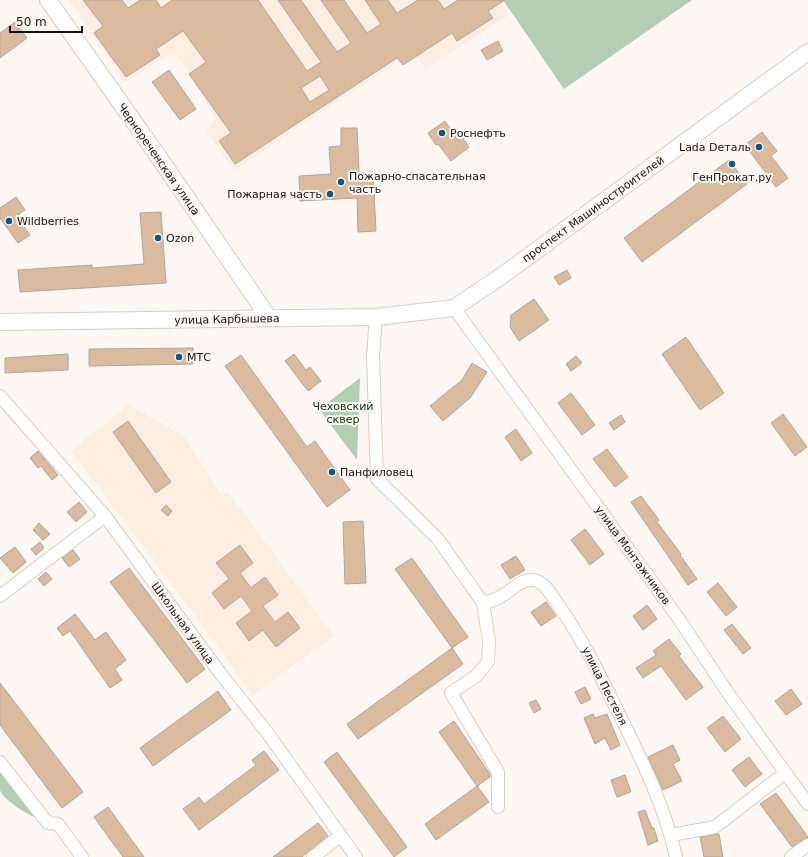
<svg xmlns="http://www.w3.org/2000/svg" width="808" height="857" font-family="'DejaVu Sans',sans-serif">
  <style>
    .built { fill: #fdeee1 }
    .green { fill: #b3ceb4 }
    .building { fill: #dbbb9e; stroke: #b1a69b; fill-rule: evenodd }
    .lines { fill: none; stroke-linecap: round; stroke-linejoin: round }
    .minor-casing { stroke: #dacec4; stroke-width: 14 }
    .major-casing { stroke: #dacec4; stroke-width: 18 }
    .minor { stroke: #fff; stroke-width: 12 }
    .major { stroke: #fff; stroke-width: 16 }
    .poi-dot { fill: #035a8c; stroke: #fff7f1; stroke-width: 1.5 }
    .labels { text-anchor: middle; stroke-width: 4; stroke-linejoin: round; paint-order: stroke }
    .poi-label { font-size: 11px; fill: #17130f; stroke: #fff7f1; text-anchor: start }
    .street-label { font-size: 11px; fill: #17130f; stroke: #fff7f1 }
    .park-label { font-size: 11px; fill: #02350e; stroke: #fff7f1 }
  </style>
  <rect width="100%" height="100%" fill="#fff7f1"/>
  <!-- built -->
  <g class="built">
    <path d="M69 0H499L509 15 426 69 413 51 234 170 206 130 216 119 175 51 125 82Z"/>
    <path d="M128 405 183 435 222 496 228 492 334 636 253 695 147 551 71 451Z"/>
  </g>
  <!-- green -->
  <g class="green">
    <path d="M503 0H692L564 89Z"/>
    <path d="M360 378 357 460 319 409Z"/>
    <path d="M0 756 42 808 37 818C29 816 2 799 0 790 0 783 0 764 0 756Z"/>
  </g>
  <!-- building -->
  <g class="building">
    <path d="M83 0H122L128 8 140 0H156L161 8 172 0H258L307 71 321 62 278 0H301L337 52 351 43 321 0H344L367 33 381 24 365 0H388L397 13 418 0H438L444 9 458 0H505L488 11 493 18 457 41 452 33 403 65 397 58 235 164 219 141 231 133 189 74 206 62 183 31 156 49 160 55 126 77 94 33 103 26ZM320 76 329 90 310 102 301 88Z"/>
    <path d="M15 22 27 38 0 58V33Z"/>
    <path d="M498 41 503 51 487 60 481 50Z"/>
    <path d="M169 70 196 109 180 120 152 82Z"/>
    <path d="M445 121 458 140 462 137 469 147 451 161 438 144 436 145 428 133Z"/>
    <path d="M341 128H357L359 173 373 172 376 231 358 232 357 198 300 201 299 176 331 174 329 147 341 146Z"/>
    <path d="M762 132 777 151 771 156 788 178 776 187 745 145Z"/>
    <path d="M729 160 747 184 642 262 624 238Z"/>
    <path d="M16 197 25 210 16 216 30 235 18 243 0 218V208Z"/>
    <path d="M161 212 166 283 20 292 18 270 92 265V268L144 264 140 213Z"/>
    <path d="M567 270 571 278 559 285 554 277Z"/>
    <path d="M534 299 549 320 519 341 510 327 511 315Z"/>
    <path d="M686 337 724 393 700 410 662 354Z"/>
    <path d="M193 348V364L89 366V349Z"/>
    <path d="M68 354V370L5 373V358Z"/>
    <path d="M294 354 306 370 310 367 321 381 308 391 285 361Z"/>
    <path d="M241 355 307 447 315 441 350 490 327 507 225 366Z"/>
    <path d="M576 356 582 363 571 371 566 364Z"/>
    <path d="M472 363 487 372 470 398 443 421 430 406 462 380Z"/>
    <path d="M571 393 595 425 582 435 558 403Z"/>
    <path d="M783 414 807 447 795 456 771 423Z"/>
    <path d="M621 415 625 422 614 430 609 423Z"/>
    <path d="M128 421 171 482 156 493 113 432Z"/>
    <path d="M516 429 532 453 521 461 505 437Z"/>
    <path d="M607 449 628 477 615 487 593 459Z"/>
    <path d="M38 451 58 475 52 480 41 466 38 468 30 458Z"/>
    <path d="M641 496 659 520 657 522 681 554 680 555 697 579 688 585 631 502Z"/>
    <path d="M79 502 87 512 76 522 67 512Z"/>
    <path d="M166 505 172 511 168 516 161 510Z"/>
    <path d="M363 521 366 583 345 584 343 522Z"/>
    <path d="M39 523 50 534 43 540 33 530Z"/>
    <path d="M585 529 604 554 590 565 571 540Z"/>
    <path d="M40 542 44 548 36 555 31 549Z"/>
    <path d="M240 545 253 563 240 573 251 588 265 577 278 595 263 606 275 622 288 612 300 628 276 647 263 630 249 641 236 623 252 611 241 596 224 609 212 593 229 579 216 563Z"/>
    <path d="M15 547 26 562 13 573 0 558Z"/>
    <path d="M73 550 80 559 69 567 62 558Z"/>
    <path d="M516 556 525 570 510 579 501 565Z"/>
    <path d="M412 558 468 637 452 648 395 569Z"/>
    <path d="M129 568 205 669 187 683 110 582Z"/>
    <path d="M46 572 52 579 44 586 38 579Z"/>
    <path d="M718 583 737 607 726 616 707 592Z"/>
    <path d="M546 602 556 616 541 626 531 612Z"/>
    <path d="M647 605 657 619 643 630 633 616Z"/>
    <path d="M75 614 95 640 106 632 126 660 115 669 122 680 110 688 70 631 63 636 57 628Z"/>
    <path d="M732 624 751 648 743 654 724 630Z"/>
    <path d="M669 639 681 654 679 656 703 687 686 700 661 666 643 678 636 668 656 655 653 651Z"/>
    <path d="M452 648 463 664 358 739 347 724Z"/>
    <path d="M0 683 83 792 62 808 0 725Z"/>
    <path d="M585 687 591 699 581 704 575 692Z"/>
    <path d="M791 689 802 704 786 715 775 701Z"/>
    <path d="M218 691 231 710 153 766 140 748Z"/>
    <path d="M536 700 541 709 534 713 529 703Z"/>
    <path d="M593 714 595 718 607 714 620 745 611 750 605 738 595 744 584 718Z"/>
    <path d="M723 716 741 739 725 752 707 728Z"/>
    <path d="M454 721 490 774V777L477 786 439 732Z"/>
    <path d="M673 745 680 760 673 764 682 781 663 790 648 757Z"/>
    <path d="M264 751 279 770 199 830 183 809 199 797 204 804 256 765 252 760Z"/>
    <path d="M337 752 407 847 394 857 324 762Z"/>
    <path d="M749 757 762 774 745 787 732 770Z"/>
    <path d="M625 775 631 792 617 797 611 780Z"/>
    <path d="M477 786 489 802 436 840 425 824Z"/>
    <path d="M776 793 808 837 792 847 760 804Z"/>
    <path d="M108 807 144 857H123L94 817Z"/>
    <path d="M645 810 652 828H654L658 841 648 845 638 812Z"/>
    <path d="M318 823 328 836 302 857H273Z"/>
    <path d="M719 834 723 857H704L700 837Z"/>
  </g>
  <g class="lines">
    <defs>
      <g id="minor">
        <path d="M454 308 679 619 728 693 808 804"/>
        <path d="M376 317 373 356 377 479 438 539 483 603 489 641 488 662 476 676 451 693 498 772V807"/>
        <path d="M0 396 105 516 220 673 266 731 356 857"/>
        <path d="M0 596 105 516"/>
        <path d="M483 603C489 602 495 600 500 597 512 591 522 576 537 581 547 585 553 598 559 606 583 640 601 677 619 714 642 760 665 807 676 857"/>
        <path d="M0 762 43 817 48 823 58 824 82 857"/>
        <path d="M671 835 715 827 785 773"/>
        <path d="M313 857 340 836"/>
        <path d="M791 857 808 845"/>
      </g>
      <g id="major">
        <path d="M48 0 158 156 269 318"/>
        <path d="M0 322 376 317 454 308 503 275 808 52"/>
      </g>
    </defs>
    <!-- minor casing -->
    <use href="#minor" class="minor-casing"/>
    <!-- major casing -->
    <use href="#major" class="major-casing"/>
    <!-- minor -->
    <use href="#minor" class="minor"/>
    <!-- major -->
    <use href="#major" class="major"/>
  </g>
  <!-- markers -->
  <g class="poi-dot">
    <circle cx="442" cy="133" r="4"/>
    <circle cx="759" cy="147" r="4"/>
    <circle cx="732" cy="164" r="4"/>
    <circle cx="341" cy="182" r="4"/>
    <circle cx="330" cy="194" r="4"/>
    <circle cx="9" cy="221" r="4"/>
    <circle cx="158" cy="238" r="4"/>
    <circle cx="179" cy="357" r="4"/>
    <circle cx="332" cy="472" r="4"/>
  </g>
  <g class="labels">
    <!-- poi labels -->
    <g class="poi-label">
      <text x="450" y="137">Роснефть</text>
      <text x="751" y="151" text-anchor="end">Lada Dеталь</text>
      <text x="349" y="180">Пожарно-спасательная<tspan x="349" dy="13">часть</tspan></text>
      <text x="732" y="181" text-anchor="middle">ГенПрокат.ру</text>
      <text x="322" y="198" text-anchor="end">Пожарная часть</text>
      <text x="17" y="225">Wildberries</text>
      <text x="166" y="242">Ozon</text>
      <text x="187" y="361">МТС</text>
      <text x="340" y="476">Панфиловец</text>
    </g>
    <!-- street labels -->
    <g class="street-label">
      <text transform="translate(159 159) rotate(55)" y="4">Чернореченская улица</text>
      <text transform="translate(593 209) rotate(-36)" y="4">проспект Машиностроителей</text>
      <text transform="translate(227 319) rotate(-1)" y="4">улица Карбышева</text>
      <text transform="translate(633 555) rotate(54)" y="4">улица Монтажников</text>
      <text transform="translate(183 623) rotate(54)" y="4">Школьная улица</text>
      <text transform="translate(605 686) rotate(63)" y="4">улица Пестеля</text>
    </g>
    <!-- park labels -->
    <g class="park-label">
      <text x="343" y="410">Чеховский<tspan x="343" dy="13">сквер</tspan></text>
    </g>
  </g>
  <!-- scale -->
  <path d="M10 26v6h72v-6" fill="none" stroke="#17130f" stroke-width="2"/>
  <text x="16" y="26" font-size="12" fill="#17130f" stroke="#fff7f1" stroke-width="3" paint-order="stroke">50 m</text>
</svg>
